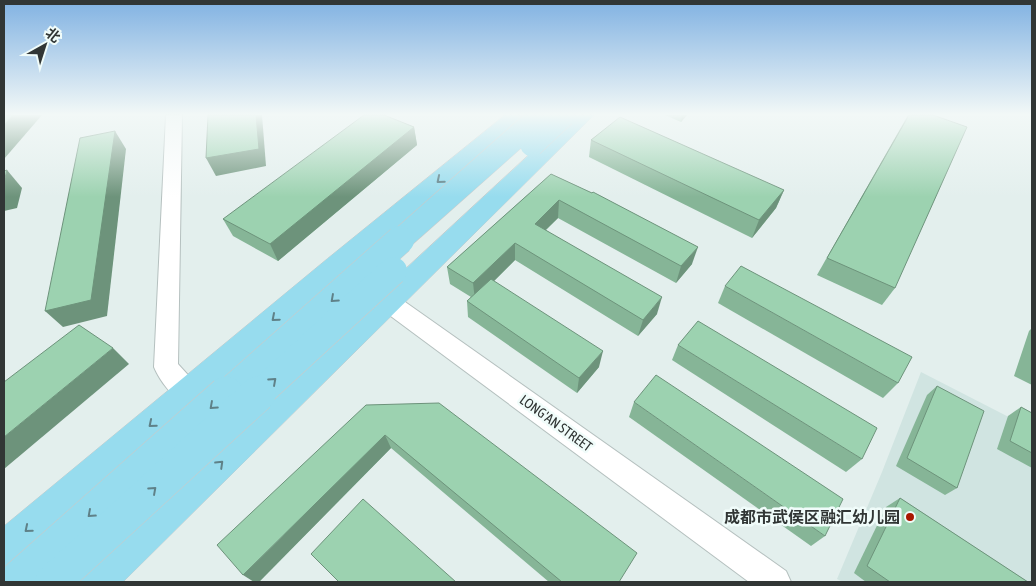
<svg xmlns="http://www.w3.org/2000/svg" width="1036" height="586" font-family="'Asap Condensed','Noto Sans SC',sans-serif">
  <style>
    .built { fill: #d0e4e1 }
    .lines { fill: none; stroke-linecap: round; stroke-linejoin: round }
    .minor-casing { stroke: #b5c0bf; stroke-width: 2 }
    .major-casing { stroke: #c9cbca; stroke-width: 1 }
    .minor { fill: #fff; fill-rule: evenodd }
    .major { fill: #97dcee; fill-rule: evenodd }
    .major-bridge-far2-casing { stroke: #c9cbca; stroke-width: 24; stroke-linecap: butt }
    .major-bridge-far1-casing { stroke: #c9cbca; stroke-width: 29; stroke-linecap: butt }
    .major-bridge-casing { stroke: #c9cbca; stroke-width: 36; stroke-linecap: butt }
    .major-bridge-far2 { stroke: #97dcee; stroke-width: 23 }
    .major-bridge-far1 { stroke: #97dcee; stroke-width: 28 }
    .major-bridge { stroke: #97dcee; stroke-width: 35 }
    .wall { fill: #86b597 }
    .shaded-wall { fill: #6d937b }
    .building { fill: #9cd2b0; stroke: #6d937b }
    .oneway { stroke: #5f8188 }
    .poi-dot { fill: #a81800; stroke: #f0fcfa; stroke-width: 2 }
    .labels { text-anchor: middle; stroke-width: 5; stroke-linejoin: round; paint-order: stroke }
    .street-label { font-size: 14px; fill: #313635; stroke: #f0fcfa }
    .near-poi-label { font-size: 16px; font-weight: bold; fill: #313635; stroke: #f0fcfa; text-anchor: end }
  </style>
  <rect width="100%" height="100%" fill="#e3efed"/>
  <!-- built -->
  <path class="built" d="M921 372 1032 429V582H843L837 579 882 472Z"/>
  <g class="lines">
    <defs>
      <g id="minor">
        <path d="M166 115H182L178 364 197 385 201 393 197 401 188 404C173 399 160 381 154 367Z"/>
        <path d="M373 282 381 285 786 571 791 582H749L365 297 362 291 365 285Z"/>
      </g>
      <g id="major">
        <path d="M505 115H528L345 273 17 563 4 569V526L327 259Z"/>
        <path d="M572 115H594L123 582H77L82 568Z"/>
      </g>
    </defs>
    <!-- minor casing -->
    <use href="#minor" class="minor-casing"/>
    <!-- major casing -->
    <use href="#major" class="major-casing"/>
    <!-- minor -->
    <use href="#minor" class="minor"/>
    <!-- major -->
    <use href="#major" class="major"/>
    <defs>
      <g id="major-bridge-far2">
        <path d="M532 145 564 115"/>
        <path d="M399 241 541 115"/>
      </g>
      <g id="major-bridge-far1">
        <path d="M224 396 400 240"/>
        <path d="M257 396 393 271"/>
      </g>
      <g id="major-bridge">
        <path d="M14 582 226 394"/>
        <path d="M53 582 258 394"/>
      </g>
    </defs>
    <!-- major-bridge-far2 casing -->
    <use href="#major-bridge-far2" class="major-bridge-far2-casing"/>
    <!-- major-bridge-far1 casing -->
    <use href="#major-bridge-far1" class="major-bridge-far1-casing"/>
    <!-- major-bridge casing -->
    <use href="#major-bridge" class="major-bridge-casing"/>
    <!-- major-bridge-far2 -->
    <use href="#major-bridge-far2" class="major-bridge-far2"/>
    <!-- major-bridge-far1 -->
    <use href="#major-bridge-far1" class="major-bridge-far1"/>
    <!-- major-bridge -->
    <use href="#major-bridge" class="major-bridge"/>
  </g>
  <!-- wall -->
  <g class="wall">
    <path d="M665 115H687L681 122Z"/>
    <path d="M908 115 895 288 882 305 817 275Z"/>
    <path d="M414 127 417 145 278 261 233 236 223 219Z"/>
    <path d="M591 140 784 190 776 208 752 238 589 157Z"/>
    <path d="M551 174 592 193 692 264 676 283 558 218 546 230 657 314 638 336 515 260 494 281 599 367 577 393 468 317 467 301 471 297 450 284 447 267Z"/>
    <path d="M725 286 898 383 883 398 718 303Z"/>
    <path d="M1032 328V385L1014 376 1029 331Z"/>
    <path d="M678 345 862 459 846 472 672 360Z"/>
    <path d="M937 386 957 488 945 495 896 466 927 395Z"/>
    <path d="M634 402 825 536 811 546 629 417Z"/>
    <path d="M366 405 619 582H549L391 448 259 582H254Z"/>
    <path d="M1021 407 1032 413V468L997 449 1008 416Z"/>
    <path d="M900 498 1028 582H866L854 573 886 507Z"/>
  </g>
  <!-- shaded-wall -->
  <g class="shaded-wall">
    <path d="M13 115H42L4 159V125Z"/>
    <path d="M256 115H262L266 166 216 176 206 158Z"/>
    <path d="M682 115H687L681 122Z"/>
    <path d="M414 127 417 145 278 261 270 244Z"/>
    <path d="M115 131 126 149 107 316 63 327 45 311Z"/>
    <path d="M7 170 22 188 17 208 4 211V182Z"/>
    <path d="M784 190 776 208 752 238 759 220Z"/>
    <path d="M559 200 558 218 534 241 535 224Z"/>
    <path d="M515 243V260L475 300 473 283Z"/>
    <path d="M698 247 692 264 676 283 681 266Z"/>
    <path d="M662 297 657 314 638 336 643 320Z"/>
    <path d="M113 348 129 364 4 469V437Z"/>
    <path d="M603 351 599 367 577 393 579 378Z"/>
    <path d="M385 435 391 448 259 582H254L243 575Z"/>
  </g>
  <!-- building -->
  <g class="building">
    <path d="M4 115H13L4 125Z"/>
    <path d="M208 115H256L259 149 206 158Z"/>
    <path d="M364 115H384L414 127 270 244 223 219Z"/>
    <path d="M909 115H933L967 127 895 288 827 258Z"/>
    <path d="M620 117 784 190 759 220 591 140Z"/>
    <path d="M115 131 91 300 45 311 80 138Z"/>
    <path d="M7 170 4 182V171Z"/>
    <path d="M551 174 592 193 593 192 698 247 681 266 559 200 535 224 662 297 643 320 515 243 473 283 447 267Z"/>
    <path d="M741 266 912 357 898 383 725 286Z"/>
    <path d="M491 279 603 351 579 378 467 301Z"/>
    <path d="M698 321 877 428 862 459 678 345Z"/>
    <path d="M79 325 113 348 4 437V382Z"/>
    <path d="M656 375 843 499 825 536 634 402Z"/>
    <path d="M937 386 984 411 957 488 907 458Z"/>
    <path d="M439 403 637 553 619 582H562L385 435 243 575 217 545 366 405Z"/>
    <path d="M1021 407 1032 413V453L1010 441Z"/>
    <path d="M900 498 1028 582H890L867 566Z"/>
    <path d="M363 499 456 582H339L311 554Z"/>
  </g>
  <!-- one-way arrows -->
  <defs><path id="oneway-chevron" d="M-2-3.5L2.5 0L-2 3.5" fill="none" stroke-width="1.6" stroke-linecap="round" stroke-linejoin="round" transform="scale(1.25)"/></defs>
  <g class="oneway">
    <use href="#oneway-chevron" transform="translate(440 180) rotate(140)"/>
    <use href="#oneway-chevron" transform="translate(334 299) rotate(138)"/>
    <use href="#oneway-chevron" transform="translate(275 318) rotate(139)"/>
    <use href="#oneway-chevron" transform="translate(273 381) rotate(-42)"/>
    <use href="#oneway-chevron" transform="translate(213 406) rotate(138)"/>
    <use href="#oneway-chevron" transform="translate(152 424) rotate(140)"/>
    <use href="#oneway-chevron" transform="translate(220 464) rotate(-44)"/>
    <use href="#oneway-chevron" transform="translate(153 490) rotate(-42)"/>
    <use href="#oneway-chevron" transform="translate(91 514) rotate(138)"/>
    <use href="#oneway-chevron" transform="translate(28 529) rotate(140)"/>
  </g>
  <!-- sky -->
  <linearGradient id="sky" x2="0" y2="1"><stop stop-color="#81b2e2"/><stop offset="0.58" stop-color="#f2f8f7"/><stop offset="1" stop-color="#f2f8f7" stop-opacity="0"/></linearGradient>
  <rect width="1036" height="197" fill="url(#sky)"/>
  <!-- markers -->
  <circle class="poi-dot" cx="910" cy="517" r="5"/>
  <g class="labels">
    <!-- street labels -->
    <g class="street-label">
      <text transform="translate(556 423) rotate(36)" y="5">LONG'AN STREET</text>
    </g>
    <!-- near-poi labels -->
    <g class="near-poi-label">
      <text x="900" y="523">成都市武侯区融汇幼儿园</text>
    </g>
  </g>
  <!-- border -->
  <rect width="1036" height="586" fill="none" stroke="#313635" stroke-width="10"/>
  <!-- north arrow -->
  <g transform="translate(45 45) rotate(39)" stroke="#f0fcfa" stroke-width="4" paint-order="stroke">
  <path d="M0-4L9 19L0 12L-9 19Z" fill="#313635"/>
  <text y="-8" font-size="14" font-weight="bold" text-anchor="middle" fill="#313635">北</text>
  </g>
</svg>
